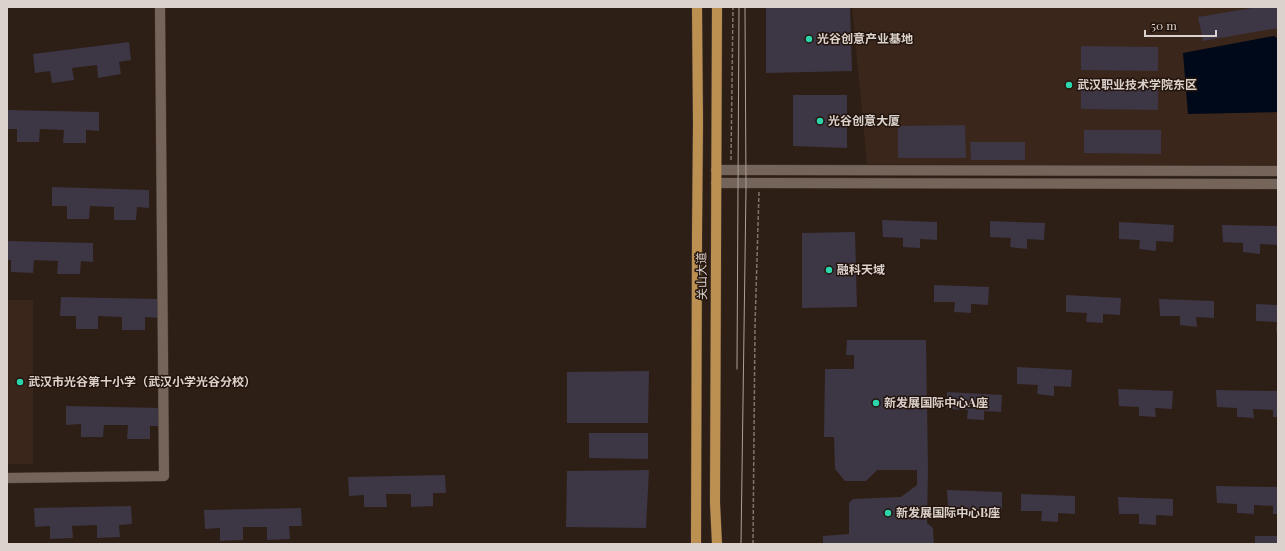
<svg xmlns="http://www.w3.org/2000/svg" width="1285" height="551" font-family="'Playfair Display','Noto Sans SC',serif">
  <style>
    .built { fill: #3a261b }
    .water { fill: #000919 }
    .building { fill: #3d3644 }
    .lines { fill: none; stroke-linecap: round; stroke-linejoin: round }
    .street-casing { stroke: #443833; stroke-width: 11 }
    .secondary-casing { stroke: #443833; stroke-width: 11 }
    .primary-casing { stroke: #443833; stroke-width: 11 }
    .path { stroke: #80746d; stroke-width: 1.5; stroke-dasharray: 4 2; stroke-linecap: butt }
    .street { stroke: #75645a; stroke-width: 10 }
    .secondary { stroke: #75645a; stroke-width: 10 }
    .primary { stroke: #bc9050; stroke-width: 10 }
    .tram { stroke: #aba09a; stroke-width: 1 }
    .poi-dot { fill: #2cd5ab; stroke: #23150d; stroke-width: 1.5 }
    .labels { text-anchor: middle; stroke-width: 3; stroke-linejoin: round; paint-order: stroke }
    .poi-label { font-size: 12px; font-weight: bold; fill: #dcd2cd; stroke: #23150d; text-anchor: start }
    .street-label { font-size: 12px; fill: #dcd2cd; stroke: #23150d }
  </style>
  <rect width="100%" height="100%" fill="#2d1f16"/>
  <!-- built -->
  <g class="built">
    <path d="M852 7H1278V167L867 164Z"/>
    <rect x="7" y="300" width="26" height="164"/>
  </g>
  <!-- water -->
  <path class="water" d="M1274 36 1278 39V112L1188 114 1183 53Z"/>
  <!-- building -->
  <g class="building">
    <path d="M766 7H850L852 71 766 73Z"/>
    <path d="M1258 7H1278V28L1203 41 1198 17Z"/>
    <path d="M129 42 131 60 119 62 121 74 98 78 97 65 72 68 74 80 52 83 50 71 35 73 33 54Z"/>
    <path d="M1081 46 1158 47V71L1081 70Z"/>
    <path d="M1081 86H1158V110L1081 109Z"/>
    <path d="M793 95H847V148L793 146Z"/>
    <path d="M7 110 99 112V131L86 130V143H63L64 130 40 129 39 142H17V129H7Z"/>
    <path d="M965 125 966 158H898V126Z"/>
    <path d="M1084 130H1161V154L1084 153Z"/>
    <path d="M970 142H1025V160H971Z"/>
    <path d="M52 187 149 190V208L137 207 136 220H114V207L90 206 89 219H67V206H52Z"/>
    <path d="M882 220 937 222V240L920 239V248L903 247V238L883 237Z"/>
    <path d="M990 221 1045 223 1044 240 1027 239V249L1010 247 1011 238 990 237Z"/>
    <path d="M1119 222 1174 225 1173 242 1156 241V251L1139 249 1140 240 1119 239Z"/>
    <path d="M1222 225 1278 226V245L1260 244V254L1243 252V243L1223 242Z"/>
    <path d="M855 232 857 307 802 308V233Z"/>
    <path d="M7 241 93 243V262L81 261 80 274H57L58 261 34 260 33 273 11 272V260H7Z"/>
    <path d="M934 285 989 287 988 305 971 304V313L954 312 955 302H934Z"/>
    <path d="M1066 295 1121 298 1120 315 1103 314V323L1086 322 1087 313 1066 312Z"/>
    <path d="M61 297 158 299V318L145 317V330H122V317L98 316V329H76V316H60Z"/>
    <path d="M1159 299 1214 301V318L1196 317 1197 327 1180 325V316H1160Z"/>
    <path d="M1256 304 1278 305V331H1276L1277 322 1256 321Z"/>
    <path d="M847 340H926L928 470 927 523 933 528 934 544H823V536L849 534V503L853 499 901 497 917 485V470H877L866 481H845L835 469 834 437H824L825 369H854V355H846Z"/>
    <path d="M1017 367 1072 370 1071 387 1054 386V396L1037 394 1038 385 1017 384Z"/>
    <path d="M649 371 648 423H567V372Z"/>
    <path d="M1118 389 1173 391 1172 409 1155 408 1156 417 1139 416V407L1119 406Z"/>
    <path d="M1216 390 1278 391V417H1273V410L1253 409 1254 418 1237 417V408L1217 407Z"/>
    <path d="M947 392 1002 395 1001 412 984 411V420L967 419 968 410 947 409Z"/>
    <path d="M66 406 163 408V426H150V439H127L128 425H104L103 437H81V424L66 425Z"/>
    <path d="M589 433H648V459L589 458Z"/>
    <path d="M649 470 646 528 566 527 567 471Z"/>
    <path d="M445 475 446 493H433V506L411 507V494H386L387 507H364V495L349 496 348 477Z"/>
    <path d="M1216 486 1278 487V514H1273V506L1254 505V514L1237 513V504L1217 503Z"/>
    <path d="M947 490 1002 492V510L985 509V518L968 517V508L948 507Z"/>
    <path d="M1021 494 1075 496V514L1058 513V522L1041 521 1042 511H1021Z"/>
    <path d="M1118 497 1173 499V516L1156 515V525L1139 524V514H1119Z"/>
    <path d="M131 506 132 524 119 525 120 537 97 538V525L72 526 73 538 50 539V526L35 527 34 508Z"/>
    <path d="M301 508 302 526H289L290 539 267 540V527H243V540L220 541V528L205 529 204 510Z"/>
    <rect x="1255" y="536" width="23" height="8"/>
  </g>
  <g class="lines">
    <defs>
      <g id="street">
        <path d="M716 170 1278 171"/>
        <path d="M716 183 1278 184"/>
      </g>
      <path id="secondary" d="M7 478 164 476 160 7"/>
      <g id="primary">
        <path d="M717 7 715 503 717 544"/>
        <path d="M696 544 697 235 698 123 697 7"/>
      </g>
    </defs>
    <!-- street casing -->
    <use href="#street" class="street-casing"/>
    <!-- secondary casing -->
    <use href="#secondary" class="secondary-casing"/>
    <!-- primary casing -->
    <use href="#primary" class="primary-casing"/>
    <!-- path -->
    <g class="path">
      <path d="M731 160 733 7"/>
      <path d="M753 544 755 326 759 192"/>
    </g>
    <!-- street -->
    <use href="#street" class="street"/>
    <!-- secondary -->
    <use href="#secondary" class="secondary"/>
    <!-- primary -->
    <use href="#primary" class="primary"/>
    <!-- tram -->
    <g class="tram">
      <path d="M737 369 739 7"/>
      <path d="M741 544 746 189 745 7"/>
    </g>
  </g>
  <!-- markers -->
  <g class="poi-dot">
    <circle cx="809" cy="39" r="4"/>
    <circle cx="1069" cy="85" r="4"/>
    <circle cx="820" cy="121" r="4"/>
    <circle cx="829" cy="270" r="4"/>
    <circle cx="20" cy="382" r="4"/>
    <circle cx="876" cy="403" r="4"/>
    <circle cx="888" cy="513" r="4"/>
  </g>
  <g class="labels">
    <!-- poi labels -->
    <g class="poi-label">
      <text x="817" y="43">光谷创意产业基地</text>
      <text x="1077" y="89">武汉职业技术学院东区</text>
      <text x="828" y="125">光谷创意大厦</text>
      <text x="837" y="274">融科天域</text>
      <text x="28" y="386">武汉市光谷第十小学（武汉小学光谷分校）</text>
      <text x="884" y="407">新发展国际中心A座</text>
      <text x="896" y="517">新发展国际中心B座</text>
    </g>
    <!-- street labels -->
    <g class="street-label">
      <text transform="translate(702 276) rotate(-91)" y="4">关山大道</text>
    </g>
  </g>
  <!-- border -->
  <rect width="1285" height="551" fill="none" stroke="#dcd2cd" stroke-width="16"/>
  <!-- scale -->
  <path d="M1145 30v6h71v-6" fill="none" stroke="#dcd2cd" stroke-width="2"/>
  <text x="1151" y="30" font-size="12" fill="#dcd2cd" stroke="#23150d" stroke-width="3" paint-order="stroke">50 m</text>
</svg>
